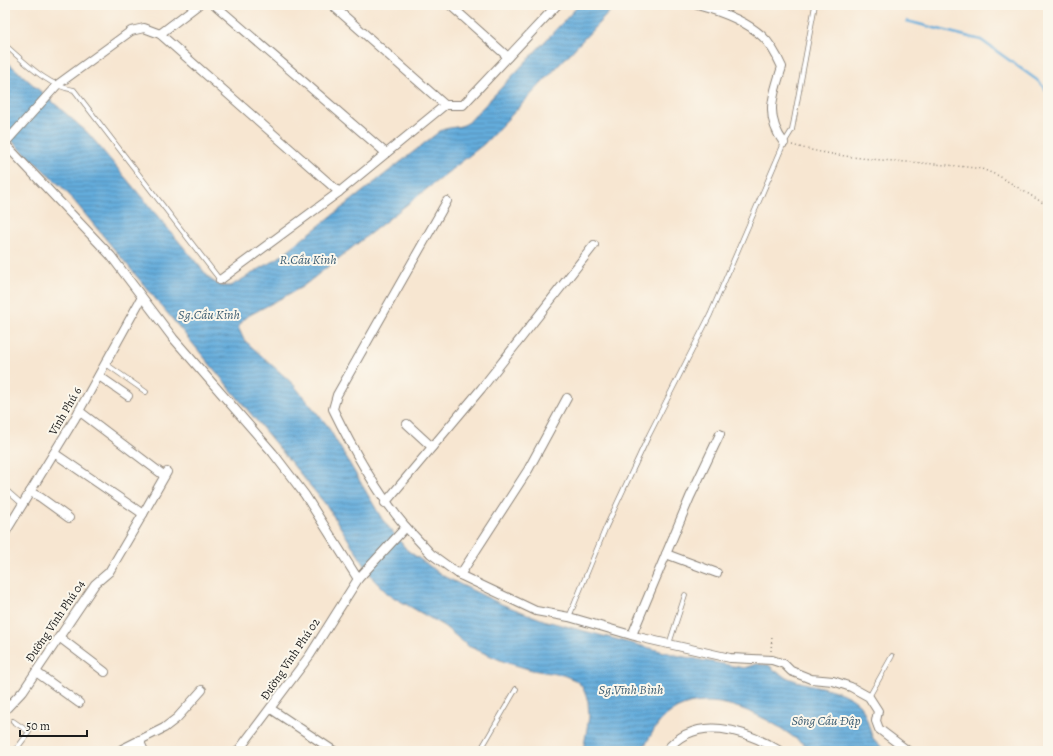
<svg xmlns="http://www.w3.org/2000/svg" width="1053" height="756" font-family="Alegreya,serif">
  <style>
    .water { fill: url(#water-rules); stroke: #40647c }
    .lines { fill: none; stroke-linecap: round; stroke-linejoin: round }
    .stream { stroke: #64acdb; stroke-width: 2.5 }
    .service-casing { stroke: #8a8176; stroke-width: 5.5 }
    .minor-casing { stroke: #8a8176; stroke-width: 10 }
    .path { stroke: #8a8176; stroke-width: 1.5; stroke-dasharray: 1 3; stroke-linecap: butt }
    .service { stroke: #fff; stroke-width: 4 }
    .minor { stroke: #fff; stroke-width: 8 }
    .labels { text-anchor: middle; stroke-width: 4; stroke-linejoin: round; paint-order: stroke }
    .street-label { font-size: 12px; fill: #1c1c1c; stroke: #fbf7ec }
    .water-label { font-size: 13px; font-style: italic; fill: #3c5d72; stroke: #fbf7ec }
  </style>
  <defs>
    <pattern id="water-rules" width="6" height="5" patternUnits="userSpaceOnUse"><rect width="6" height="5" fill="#64acdb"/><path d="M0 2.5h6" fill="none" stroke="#528bb1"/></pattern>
  </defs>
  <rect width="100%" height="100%" fill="#fbf7ec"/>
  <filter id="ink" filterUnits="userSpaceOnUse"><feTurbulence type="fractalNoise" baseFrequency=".025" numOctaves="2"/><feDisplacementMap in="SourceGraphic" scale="8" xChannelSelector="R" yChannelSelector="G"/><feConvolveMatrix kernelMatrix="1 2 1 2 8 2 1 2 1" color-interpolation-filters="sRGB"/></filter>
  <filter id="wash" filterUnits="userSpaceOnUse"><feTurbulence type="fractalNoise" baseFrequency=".012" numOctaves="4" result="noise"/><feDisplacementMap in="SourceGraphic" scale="16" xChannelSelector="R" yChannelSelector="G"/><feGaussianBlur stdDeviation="0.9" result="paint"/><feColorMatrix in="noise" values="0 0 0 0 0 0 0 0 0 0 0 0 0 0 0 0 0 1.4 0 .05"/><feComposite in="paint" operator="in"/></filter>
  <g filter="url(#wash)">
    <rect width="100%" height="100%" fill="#f7e6d1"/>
    <!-- water -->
    <path class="water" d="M579 5H616L484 144 302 287 246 317 238 327 244 340 292 383 327 425 382 519 407 550 445 577 501 604 546 621 680 656 744 668 756 664 769 665C792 690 834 681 859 704 867 713 868 728 873 738 876 743 883 747 887 751 867 751 836 754 817 751 810 750 787 732 779 727 748 708 704 690 671 712 657 721 650 737 642 751H583L589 717 588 701 583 688 579 683 575 680 563 675 532 670 505 662 468 646 444 626 388 594 374 580 327 506 213 368 65 190 5 135V60L88 133 211 280 221 286H231L278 258 440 131C449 126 460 129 469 122Z"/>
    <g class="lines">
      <!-- stream -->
      <path class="stream" d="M907 21 981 40 1037 80 1048 92"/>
    </g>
  </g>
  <g filter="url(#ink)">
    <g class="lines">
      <defs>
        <g id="service">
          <path d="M5 45C25 62 47 86 74 90L220 280"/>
          <path d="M106 364 146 392"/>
          <path d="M5 489 22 504"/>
          <path d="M569 617 606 527 649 435 710 315 784 143 792 130 815 5"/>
          <path d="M669 644 685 595"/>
          <path d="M869 697 892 656"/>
          <path d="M13 721 29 732 15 751"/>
          <path d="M483 746 489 751"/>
          <path d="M480 751 516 689"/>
        </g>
        <g id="minor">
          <path d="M215 5 386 153"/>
          <path d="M332 5 445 105"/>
          <path d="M450 5 508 57"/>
          <path d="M697 5C719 11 745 20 762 36 771 44 777 56 782 67 773 95 764 116 784 143"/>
          <path d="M160 34 198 5"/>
          <path d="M5 143 57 85 131 31 144 28 160 34 339 192"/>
          <path d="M5 144 111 256 173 338 273 453 305 495 358 579"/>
          <path d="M220 280 339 192 445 105H463L557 5"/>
          <path d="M99 376 128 396"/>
          <path d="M79 411 162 474"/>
          <path d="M407 424 432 447"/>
          <path d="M30 492 40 497 69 518"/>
          <path d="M385 503 481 389 594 245"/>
          <path d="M143 514 167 472"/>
          <path d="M406 527C376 492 353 450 333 409L337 395 447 201"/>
          <path d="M5 533 74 420 141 299"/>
          <path d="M666 554 717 573"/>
          <path d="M460 575 528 470 567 398"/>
          <path d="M632 635 690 497 720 434"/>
          <path d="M59 637 105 672"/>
          <path d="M36 672 79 703"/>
          <path d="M271 709 334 751"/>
          <path d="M5 710 23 691 95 584 109 572 143 514 54 453"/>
          <path d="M139 740 144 751"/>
          <path d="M121 751 122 749 164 728 177 718 202 690"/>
          <path d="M238 751 310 655 358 579 406 527 431 554 460 575 536 611 569 617 638 637 730 658 772 660 784 664 791 671 811 679 833 681 851 687 869 697 878 711 876 721 879 729 908 751"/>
          <path d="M666 751C696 713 745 730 780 751"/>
        </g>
      </defs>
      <!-- service casing -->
      <use href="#service" class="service-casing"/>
      <!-- minor casing -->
      <use href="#minor" class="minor-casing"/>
      <!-- path -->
      <g class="path">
        <path d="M792 145C853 163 919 160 982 169L999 176 1048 206"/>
        <path d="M771 651 772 636"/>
      </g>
      <!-- service -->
      <use href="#service" class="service"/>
      <!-- minor -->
      <use href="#minor" class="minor"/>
    </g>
  </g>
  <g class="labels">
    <!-- street labels -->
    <g class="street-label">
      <text transform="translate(65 411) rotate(-60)" y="4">Vĩnh Phú 6</text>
      <text transform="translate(55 621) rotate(-56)" y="4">Đường Vĩnh Phú 04</text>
      <text transform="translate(290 659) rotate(-56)" y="4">Đường Vĩnh Phú 02</text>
    </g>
    <!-- water labels -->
    <g class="water-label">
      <text x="308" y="264">R.Cầu Kinh</text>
      <text x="209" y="319">Sg.Cầu Kinh</text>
      <text x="631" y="694">Sg.Vĩnh Bình</text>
      <text x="826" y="725">Sông Cầu Đập</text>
    </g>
  </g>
  <!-- margin -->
  <rect width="1053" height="756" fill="none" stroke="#fbf7ec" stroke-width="20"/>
  <!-- scale -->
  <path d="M20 730v6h67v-6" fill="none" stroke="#1c1c1c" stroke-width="2"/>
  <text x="26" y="730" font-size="12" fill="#1c1c1c" stroke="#fbf7ec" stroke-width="3" paint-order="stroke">50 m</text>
</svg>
